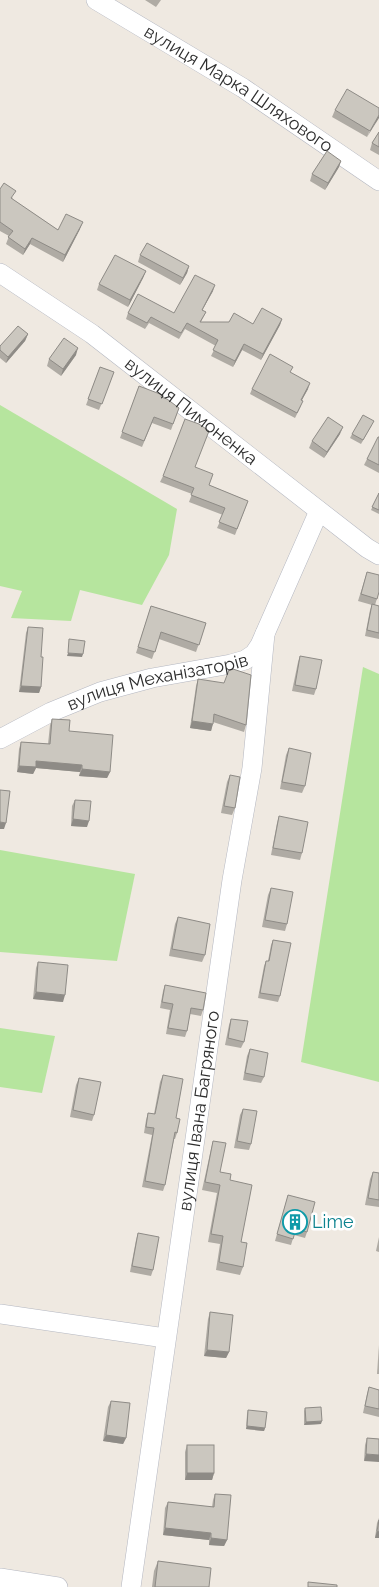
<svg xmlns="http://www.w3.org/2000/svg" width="379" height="1587" font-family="Raleway,sans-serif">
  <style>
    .green { fill: #b6e59e }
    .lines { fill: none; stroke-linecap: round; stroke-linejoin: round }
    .minor-casing { stroke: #b4b7c1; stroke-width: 20 }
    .minor { stroke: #fff; stroke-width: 19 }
    .wall { fill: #afaba4 }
    .shaded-wall { fill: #8e8b86 }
    .building { fill: #cbc7bf; stroke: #8e8b86 }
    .labels { text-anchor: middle; stroke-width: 5; stroke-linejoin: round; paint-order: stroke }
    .street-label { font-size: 18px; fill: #2e2e2e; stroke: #fff }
    .culture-label { font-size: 18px; fill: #0d838f; stroke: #fff; text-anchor: start }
  </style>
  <rect width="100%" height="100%" fill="#efe9e1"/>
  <!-- green -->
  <g class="green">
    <path d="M0 405 177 509 169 555 142 605 80 590 71 621 11 618 22 591 0 586Z"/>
    <path d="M363 667 379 674V1082L301 1062Z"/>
    <path d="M0 850 135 874 117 961 0 952Z"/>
    <path d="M0 1028 55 1036 42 1093 0 1087Z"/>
  </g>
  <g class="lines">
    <defs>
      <g id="minor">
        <path id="s1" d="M96 0 243 88 379 181"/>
        <path id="s2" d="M0 273 92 334 367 548 379 555"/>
        <path id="s3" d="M0 739 51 712 100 692 152 678 231 664 245 660 254 654 260 645 319 511"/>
        <path d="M0 1314 165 1338"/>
        <path d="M0 1578 58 1587"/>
        <path id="s4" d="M131 1587 232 880 252 768 265 634"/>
      </g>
    </defs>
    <!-- minor casing -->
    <use href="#minor" class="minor-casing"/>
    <!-- minor -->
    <use href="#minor" class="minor"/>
  </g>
  <!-- wall -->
  <g class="wall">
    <path d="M145 0H161L156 7Z"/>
    <path d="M379 108 367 137 332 117 335 110Z"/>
    <path d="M379 132V155L370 150 372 143Z"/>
    <path d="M341 161 339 167 325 190 310 181 312 174Z"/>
    <path d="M0 189 13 198 12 199 58 230 80 229 63 262 30 244 23 255 6 244 9 236 0 231Z"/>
    <path d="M140 255 189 266 187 273 180 285 138 262Z"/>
    <path d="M146 271 143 278 128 307 97 290 99 284Z"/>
    <path d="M213 291 202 310 206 312 201 322 253 324 282 319 280 325 261 360 242 350 233 367 211 356 216 346 185 329 179 339 149 323 145 329 126 319 128 313H174Z"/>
    <path d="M28 334 25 341 6 363 0 358V346Z"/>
    <path d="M76 355 61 376 47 366 49 359Z"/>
    <path d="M100 367 114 372 99 410 86 405Z"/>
    <path d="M291 373 308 389 302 400 301 406 295 418 250 394 252 389Z"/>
    <path d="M139 386 161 397 179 408 171 430 152 423 142 447 120 438Z"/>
    <path d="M372 425 361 444 350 438 352 434Z"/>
    <path d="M340 434 324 458 309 448 312 441Z"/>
    <path d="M379 437V473L364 465 367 459Z"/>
    <path d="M195 467 209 485 248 501 235 535 217 528 223 515 189 502 192 494 160 482 163 476Z"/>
    <path d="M379 493V514L371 510Z"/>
    <path d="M367 572 379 592 375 605 379 606V639L365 636 370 610 372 605 358 601Z"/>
    <path d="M151 606 206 623 196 652 159 639 152 659 136 653Z"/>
    <path d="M28 627 41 657V687L39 693 19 692 26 633Z"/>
    <path d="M300 656 316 689 314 695 292 691 298 662Z"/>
    <path d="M198 679 246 725 244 732 213 722 211 731 190 728 196 686Z"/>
    <path d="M52 719 69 731 110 772 107 778 79 776 80 772 36 768 33 774 17 772 19 749 21 742 48 744 50 725Z"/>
    <path d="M289 748 305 786 302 793 280 789 286 755Z"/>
    <path d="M230 775 235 808 232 815 221 813 227 782Z"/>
    <path d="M75 800 87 827 71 826 72 806Z"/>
    <path d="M279 816 302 853 300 860 271 855 277 823Z"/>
    <path d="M271 888 287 924 285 931 262 927 268 895Z"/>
    <path d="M178 917 205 955 202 962 169 956 175 924Z"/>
    <path d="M273 940 280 996 278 1002 258 998 264 966 266 961H268L271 945Z"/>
    <path d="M38 962 63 1002 33 999 36 968Z"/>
    <path d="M165 985 203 1010 201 1016 190 1014 187 1031 185 1037 166 1034 170 1010 160 1008 163 991Z"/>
    <path d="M231 1019 244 1042 241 1048 225 1045 229 1025Z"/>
    <path d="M250 1049 264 1077 261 1083 243 1080 247 1056Z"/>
    <path d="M163 1075 176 1118 177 1133 175 1139H174L165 1185 163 1191 142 1187 152 1135 144 1133 146 1120 148 1113 154 1114 160 1082Z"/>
    <path d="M79 1078 94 1115 92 1121 70 1117 76 1085Z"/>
    <path d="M243 1109 251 1144 249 1150 234 1148 240 1115Z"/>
    <path d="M213 1141 220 1172 230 1180 241 1242 243 1267 240 1275 216 1270 220 1244 208 1242 217 1193 202 1190 211 1149Z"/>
    <path d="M373 1172 379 1173V1207L365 1205 370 1179Z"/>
    <path d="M288 1195 307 1232 305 1238 294 1235 291 1245 275 1241Z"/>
    <path d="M138 1233 153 1270 151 1276 130 1272 136 1240Z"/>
    <path d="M379 1237V1252L376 1251Z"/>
    <path d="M210 1312 229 1352 226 1358 204 1356 208 1319Z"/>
    <path d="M379 1345V1374H377Z"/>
    <path d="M369 1387 379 1390V1417L363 1413 367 1394Z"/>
    <path d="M111 1401 126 1438 123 1444 103 1441 108 1407Z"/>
    <path d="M305 1408 321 1424 304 1425V1411Z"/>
    <path d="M248 1410 265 1428 264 1431 246 1429 247 1414Z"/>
    <path d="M367 1438 379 1439 364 1461 365 1445Z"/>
    <path d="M187 1445 214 1473 212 1480H185V1452Z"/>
    <path d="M215 1494 227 1540 224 1546 209 1545V1540L163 1535 165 1508 168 1502 212 1507 213 1500Z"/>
    <path d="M379 1518V1538H375L377 1523Z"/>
    <path d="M158 1561 209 1587H152L154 1571Z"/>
  </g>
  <!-- shaded-wall -->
  <g class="shaded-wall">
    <path d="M379 115V118L367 137 370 131Z"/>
    <path d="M341 161 339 167 325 190 328 183Z"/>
    <path d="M83 222 80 229 63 262 65 255Z"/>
    <path d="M32 238 30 244 23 255 25 249Z"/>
    <path d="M189 266 187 273 180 285 183 278Z"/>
    <path d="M146 271 143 278 128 307 130 300Z"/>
    <path d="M215 285 213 291 199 316 202 310Z"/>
    <path d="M282 319 280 325 261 360 263 354Z"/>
    <path d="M28 334 25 341 6 363 8 357Z"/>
    <path d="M244 344 242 350 233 367 235 361Z"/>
    <path d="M78 348 76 355 61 376 63 369Z"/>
    <path d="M310 383 308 389 299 405 301 400Z"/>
    <path d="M343 427 340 434 324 458 327 452Z"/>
    <path d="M68 653 83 654 82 657 67 656Z"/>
    <path d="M21 686 41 687 39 693 19 692Z"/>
    <path d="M192 721 213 724 211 731 190 728Z"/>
    <path d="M36 761 82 765 80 772 36 768 33 774 17 772 19 766Z"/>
    <path d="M82 769 110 772 107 778 79 776Z"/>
    <path d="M73 819 89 821 87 827 71 826Z"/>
    <path d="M0 822 6 823 4 829H0Z"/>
    <path d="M36 992 65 995 63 1002 33 999Z"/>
    <path d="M207 1350 229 1352 226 1358 204 1356Z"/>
    <path d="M322 1421 321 1424 304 1425 306 1422Z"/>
    <path d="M247 1426 265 1428 264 1431 246 1429Z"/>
    <path d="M106 1435 126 1438 123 1444 103 1441Z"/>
    <path d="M366 1454 379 1455V1462L364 1461Z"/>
    <path d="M187 1473H214L212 1480H185Z"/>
    <path d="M165 1528 211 1533 209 1540 163 1535Z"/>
    <path d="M377 1531 379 1532V1538H375Z"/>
    <path d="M211 1538 227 1540 224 1546 209 1545Z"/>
  </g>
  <!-- building -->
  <g class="building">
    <path d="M347 89 379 108V115L370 131 335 110Z"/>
    <path d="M379 132V147L372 143Z"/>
    <path d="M327 151 341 161 328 183 312 174Z"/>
    <path d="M4 183 16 191 11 198 58 230 66 214 83 222 65 255 32 238 25 249 8 237 13 231 0 222V189Z"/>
    <path d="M147 243 189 266 183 278 140 255Z"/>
    <path d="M115 255 146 271 130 300 99 284Z"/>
    <path d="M195 275 215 285 202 310 206 312 200 322H229L234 313 253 324 262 308 282 319 263 354 244 344 235 361 213 350 218 340 187 323 181 333 151 317 147 323 128 313 138 294 174 313Z"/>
    <path d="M18 326 28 334 8 357 0 350V346Z"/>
    <path d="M64 338 78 348 63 369 49 359Z"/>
    <path d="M270 354 293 367 290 372 310 383 301 400 303 401 297 413 252 389Z"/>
    <path d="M100 367 114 372 102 404 88 399Z"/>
    <path d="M139 386 160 394 162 395 161 397 167 399 179 408 173 424 154 417 144 441 122 432Z"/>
    <path d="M363 415 374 421 363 440 352 434Z"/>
    <path d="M328 417 343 427 327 452 312 441Z"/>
    <path d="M185 419 199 424 209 431 195 467 213 474 209 485 248 501 237 529 219 522 225 508 191 495 194 488 163 476Z"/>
    <path d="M378 437H379V465L367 459Z"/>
    <path d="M379 493V510L372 507Z"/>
    <path d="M367 572 379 575V592L377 599 361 594Z"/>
    <path d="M372 604 379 606V633L367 630Z"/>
    <path d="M151 606 206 623 199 645 161 632 155 652 138 647Z"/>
    <path d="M28 627 43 628 41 657H43L41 687 21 686Z"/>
    <path d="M69 639 85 641 83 654 68 653Z"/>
    <path d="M300 656 322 660 316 689 295 685Z"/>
    <path d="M233 669 251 675 246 725 214 714 213 724 192 721 198 679 224 683 229 670Z"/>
    <path d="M52 719 70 720 69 731 113 735 110 772 82 769V765L36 761V767L19 766 21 742 50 744Z"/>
    <path d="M289 748 311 753 305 786 282 782Z"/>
    <path d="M230 775 240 777 235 808 224 806Z"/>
    <path d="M0 790 10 791 6 823 0 822Z"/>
    <path d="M75 800 91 801 89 821 73 819Z"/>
    <path d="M279 816 308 822 302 853 273 848Z"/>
    <path d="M271 888 293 892 287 924 265 920Z"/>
    <path d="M178 917 210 924 205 955 172 949Z"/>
    <path d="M273 940 291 943 280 996 260 993 266 961H269Z"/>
    <path d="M38 962 68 965 65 995 36 992Z"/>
    <path d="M165 985 206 993 203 1010 191 1008 187 1031 168 1028 173 1004 162 1002Z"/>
    <path d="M231 1019 248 1021 244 1042 228 1038Z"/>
    <path d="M250 1049 268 1053 264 1077 245 1073Z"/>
    <path d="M163 1075 183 1079 176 1118 180 1119 177 1133 175 1132 165 1185 145 1181 154 1128 146 1127 148 1113 155 1114Z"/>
    <path d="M79 1078 101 1082 94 1115 73 1110Z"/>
    <path d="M243 1109 257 1111 251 1144 237 1141Z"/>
    <path d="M213 1141 226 1143 220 1172 231 1174 230 1180 252 1185 241 1242 247 1243 243 1267 219 1262 223 1236 211 1234 220 1185 205 1182Z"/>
    <path d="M373 1172 379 1173V1200L368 1198Z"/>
    <path d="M288 1195 315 1202 307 1232 296 1229 293 1239 277 1234Z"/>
    <path d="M138 1233 159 1237 153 1270 132 1266Z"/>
    <path d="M210 1312 233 1315 229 1352 207 1350Z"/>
    <path d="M369 1387 379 1390V1409L365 1406Z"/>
    <path d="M111 1401 130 1403 126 1438 106 1435Z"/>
    <path d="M321 1407 322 1421 306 1422 305 1408Z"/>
    <path d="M248 1410 267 1412 265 1428 247 1426Z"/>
    <path d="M367 1438 379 1439V1455L366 1454Z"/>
    <rect x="187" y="1445" width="27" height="28"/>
    <path d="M215 1494 231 1495 227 1540 211 1538V1533L165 1528 168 1502 214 1507Z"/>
    <path d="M379 1520V1532L377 1531Z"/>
    <path d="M158 1561 211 1568 209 1587H155Z"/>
    <path d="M308 1582 337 1585V1587H308Z"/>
  </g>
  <!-- icons -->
  <defs>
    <symbol id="building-ring" viewBox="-11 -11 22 22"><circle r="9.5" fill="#fff" stroke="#0f9aa8" stroke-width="1.5"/><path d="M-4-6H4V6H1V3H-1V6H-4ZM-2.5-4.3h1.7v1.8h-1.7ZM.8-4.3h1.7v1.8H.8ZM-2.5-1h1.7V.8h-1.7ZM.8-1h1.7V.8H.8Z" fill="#0f9aa8"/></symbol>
  </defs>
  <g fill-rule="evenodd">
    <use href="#building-ring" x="281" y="1208" width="28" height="28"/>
  </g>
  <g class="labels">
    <!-- street labels -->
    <g class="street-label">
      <text dy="6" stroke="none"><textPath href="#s1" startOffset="168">вулиця Марка Шляхового</textPath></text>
      <text dy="6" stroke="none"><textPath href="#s2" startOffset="236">вулиця Пимоненка</textPath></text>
      <text dy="6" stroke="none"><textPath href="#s3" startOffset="169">вулиця Механізаторів</textPath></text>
      <text dy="6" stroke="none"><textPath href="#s4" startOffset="481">вулиця Івана Багряного</textPath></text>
    </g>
    <!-- culture labels -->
    <g class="culture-label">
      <text x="312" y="1228">Lime</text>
    </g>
  </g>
</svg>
